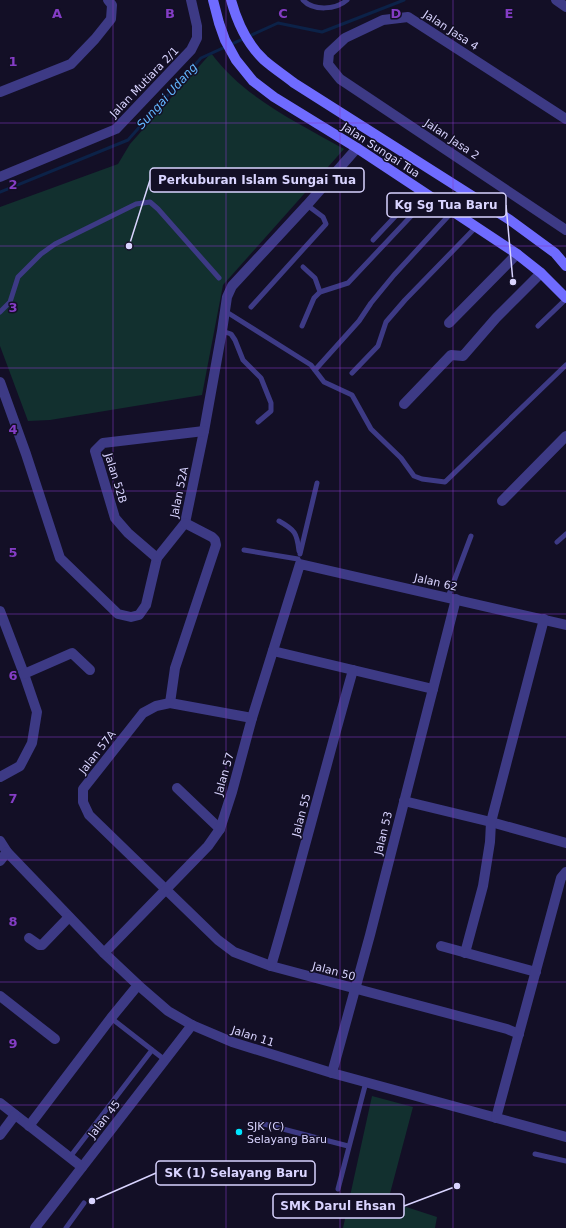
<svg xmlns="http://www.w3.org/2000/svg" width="566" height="1228" font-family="'DejaVu Sans',sans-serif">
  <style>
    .green { fill: #12302f }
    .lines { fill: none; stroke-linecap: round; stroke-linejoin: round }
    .stream { stroke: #0c2248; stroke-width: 3 }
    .service { stroke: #3d3a85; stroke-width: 5 }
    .minor { stroke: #3d3a85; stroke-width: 10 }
    .secondary { stroke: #6f6bff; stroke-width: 10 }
    .grid { fill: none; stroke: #843dc5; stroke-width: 1; stroke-opacity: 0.55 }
    .poi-dot { fill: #00e5ff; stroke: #130f26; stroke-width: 1.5 }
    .labels { text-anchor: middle; stroke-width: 3; stroke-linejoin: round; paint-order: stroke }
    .street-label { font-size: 11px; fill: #d9d4ff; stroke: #130f26 }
    .poi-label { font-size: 11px; fill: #d9d4ff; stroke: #130f26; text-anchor: start }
    .water-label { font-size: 12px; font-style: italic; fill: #62b6ff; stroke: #130f26 }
    .grid-label { font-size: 13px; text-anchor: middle; font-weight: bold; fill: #843dc5; stroke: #130f26; stroke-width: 3; stroke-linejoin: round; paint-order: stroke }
    .leader { fill: none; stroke: #d9d4ff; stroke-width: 1.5 }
    .callout-dot { fill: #d9d4ff; stroke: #130f26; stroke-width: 1.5 }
    .callout { fill: #130f26; stroke: #d9d4ff; stroke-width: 1.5 }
    .callout-label { font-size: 12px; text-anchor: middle; font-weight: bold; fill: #d9d4ff }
  </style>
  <rect width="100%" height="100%" fill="#130f26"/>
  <!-- green -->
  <g class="green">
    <path d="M211 53C244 98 297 122 344 149L223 285 202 395 50 420 28 421 0 346V207L118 164 130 144Z"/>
    <path d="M372 1096 413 1107 388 1201 437 1217 435 1228H343Z"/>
  </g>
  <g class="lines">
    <!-- stream -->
    <path class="stream" d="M0 192 128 140 201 58 278 23 322 32 404 0"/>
    <!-- service -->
    <g class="service">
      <path d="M303 0C313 11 336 10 347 0"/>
      <path d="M373 240 420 190"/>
      <path d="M303 267 315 278 320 292"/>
      <path d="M251 307 326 224 323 217 307 205"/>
      <path d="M225 311 311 365 324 382 352 395 371 429 401 458 414 476 422 479 445 482 566 365"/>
      <path d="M0 312 10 302 18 277 41 254 55 244 136 204 150 202 158 209 219 278"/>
      <path d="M302 326 314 298 320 292 348 283 430 196"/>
      <path d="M538 326 566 299"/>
      <path d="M222 331 231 334 235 340 243 360 261 378 271 403V411L258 422"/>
      <path d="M315 370 359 321 371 303 394 275 452 212"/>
      <path d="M352 373 378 346 386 322 405 300 476 227"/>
      <path d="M279 521C295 530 297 533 299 551"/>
      <path d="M557 542 566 534"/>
      <path d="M244 550 298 559 300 564"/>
      <path d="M300 554 317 483"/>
      <path d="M448 597 471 536"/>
      <path d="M111 1018 165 1060"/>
      <path d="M260 1123 348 1146"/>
      <path d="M535 1154 566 1161"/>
      <path d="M70 1157 152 1050"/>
      <path d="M338 1189 366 1082"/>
      <path d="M66 1228 84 1203"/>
    </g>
    <!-- minor -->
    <g class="minor">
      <path d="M556 0 566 7"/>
      <path d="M0 92 71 64 95 39 111 19 112 5 108 0"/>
      <path d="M566 119 408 17 383 20 345 38 329 53 328 64 340 79 566 230"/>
      <path d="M0 177 116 129 191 50 197 38V26L191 0"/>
      <path d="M449 323 517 254"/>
      <path d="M0 382 26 454 60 558 118 614 131 617 139 615 146 605 157 558 185 523 204 431 222 331 227 297 232 286 307 205 357 148"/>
      <path d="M404 404 451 355 463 356 496 318 541 273"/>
      <path d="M502 501 566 436"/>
      <path d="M157 558 128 533 115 518 95 451 103 443 204 431"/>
      <path d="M0 611 24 674 37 712 32 743 20 766 0 777"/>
      <path d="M273 651 433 689"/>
      <path d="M24 674 72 653 90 670"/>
      <path d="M170 703 175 668 216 545 215 540 212 537 185 523"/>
      <path d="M252 718 170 703 156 706 143 713 83 789V802L89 815 218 940 234 952 271 966 507 1029 519 1034"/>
      <path d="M177 788 220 829"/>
      <path d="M404 801 491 822 566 843"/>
      <path d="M0 841 7 852 104 953 138 985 168 1011 192 1025 232 1042 332 1073 566 1137"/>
      <path d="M0 861 7 852"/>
      <path d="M29 938 39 945H42L69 917"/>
      <path d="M441 946 536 972"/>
      <path d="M104 953 208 846 220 829 232 792 252 718 300 564 566 625"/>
      <path d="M465 953 483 886 490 842 491 822 544 619"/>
      <path d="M271 966C300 868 325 768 353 670"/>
      <path d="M0 996 55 1039"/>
      <path d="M332 1073 370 935 456 599"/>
      <path d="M0 1103 82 1167"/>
      <path d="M496 1118 561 878 566 872"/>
      <path d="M29 1126 111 1018 138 985"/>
      <path d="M0 1135 15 1115"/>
      <path d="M35 1228 192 1025"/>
    </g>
    <!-- secondary -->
    <g class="secondary">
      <path d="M213 0 219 23 225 40 236 60 253 81 274 97 357 148 517 254 541 273 566 298"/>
      <path d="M231 0C237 22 247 44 264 60 273 68 284 75 294 83L510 220 555 253 566 266"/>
    </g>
  </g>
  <!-- grid -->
  <path class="grid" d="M113 0V1228M226 0V1228M340 0V1228M453 0V1228M0 123H566M0 246H566M0 368H566M0 491H566M0 614H566M0 737H566M0 860H566M0 982H566M0 1105H566"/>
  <!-- markers -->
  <circle class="poi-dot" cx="239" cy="1132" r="4"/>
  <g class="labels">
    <!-- street labels -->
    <g class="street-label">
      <text transform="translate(451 30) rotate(33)" y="4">Jalan Jasa 4</text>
      <text transform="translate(144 82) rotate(-46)" y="4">Jalan Mutiara 2/1</text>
      <text transform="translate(452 139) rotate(34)" y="4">Jalan Jasa 2</text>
      <text transform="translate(381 150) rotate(33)" y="4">Jalan Sungai Tua</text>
      <text transform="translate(116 478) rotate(73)" y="4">Jalan 52B</text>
      <text transform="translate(179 492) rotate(-78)" y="4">Jalan 52A</text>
      <text transform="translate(436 582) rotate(13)" y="4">Jalan 62</text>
      <text transform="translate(97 752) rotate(-52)" y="4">Jalan 57A</text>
      <text transform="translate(224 774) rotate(-74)" y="4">Jalan 57</text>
      <text transform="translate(301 815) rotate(-75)" y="4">Jalan 55</text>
      <text transform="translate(383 833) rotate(-76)" y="4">Jalan 53</text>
      <text transform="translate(334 971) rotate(15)" y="4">Jalan 50</text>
      <text transform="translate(253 1036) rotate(18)" y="4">Jalan 11</text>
      <text transform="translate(104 1119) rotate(-52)" y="4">Jalan 45</text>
    </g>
    <!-- poi labels -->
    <g class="poi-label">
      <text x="247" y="1130">SJK (C)<tspan x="247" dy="13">Selayang Baru</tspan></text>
    </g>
    <!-- water labels -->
    <g class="water-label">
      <text transform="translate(167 96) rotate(-48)" y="4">Sungai Udang</text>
    </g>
  </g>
  <g class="grid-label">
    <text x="57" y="18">A</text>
    <text x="170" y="18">B</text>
    <text x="283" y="18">C</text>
    <text x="396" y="18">D</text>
    <text x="509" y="18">E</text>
    <text x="13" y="66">1</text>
    <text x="13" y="189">2</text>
    <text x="13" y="312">3</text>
    <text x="13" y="434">4</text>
    <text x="13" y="557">5</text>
    <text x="13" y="680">6</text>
    <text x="13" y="803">7</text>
    <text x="13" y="926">8</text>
    <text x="13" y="1048">9</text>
  </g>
  <!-- callouts -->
  <path class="leader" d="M129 246L150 180M513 282L506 205M92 1201L156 1173M457 1186L404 1206"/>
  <g class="callout-dot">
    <circle cx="129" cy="246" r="4"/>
    <circle cx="513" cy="282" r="4"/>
    <circle cx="92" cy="1201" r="4"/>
    <circle cx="457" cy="1186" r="4"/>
  </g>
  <g class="callout">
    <rect x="150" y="168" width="214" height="24" rx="4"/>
    <rect x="387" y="193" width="119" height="24" rx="4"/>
    <rect x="156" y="1161" width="159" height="24" rx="4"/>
    <rect x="273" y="1194" width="131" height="24" rx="4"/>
  </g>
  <g class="callout-label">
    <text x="257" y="184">Perkuburan Islam Sungai Tua</text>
    <text x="446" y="209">Kg Sg Tua Baru</text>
    <text x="236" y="1177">SK (1) Selayang Baru</text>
    <text x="338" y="1210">SMK Darul Ehsan</text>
  </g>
</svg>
